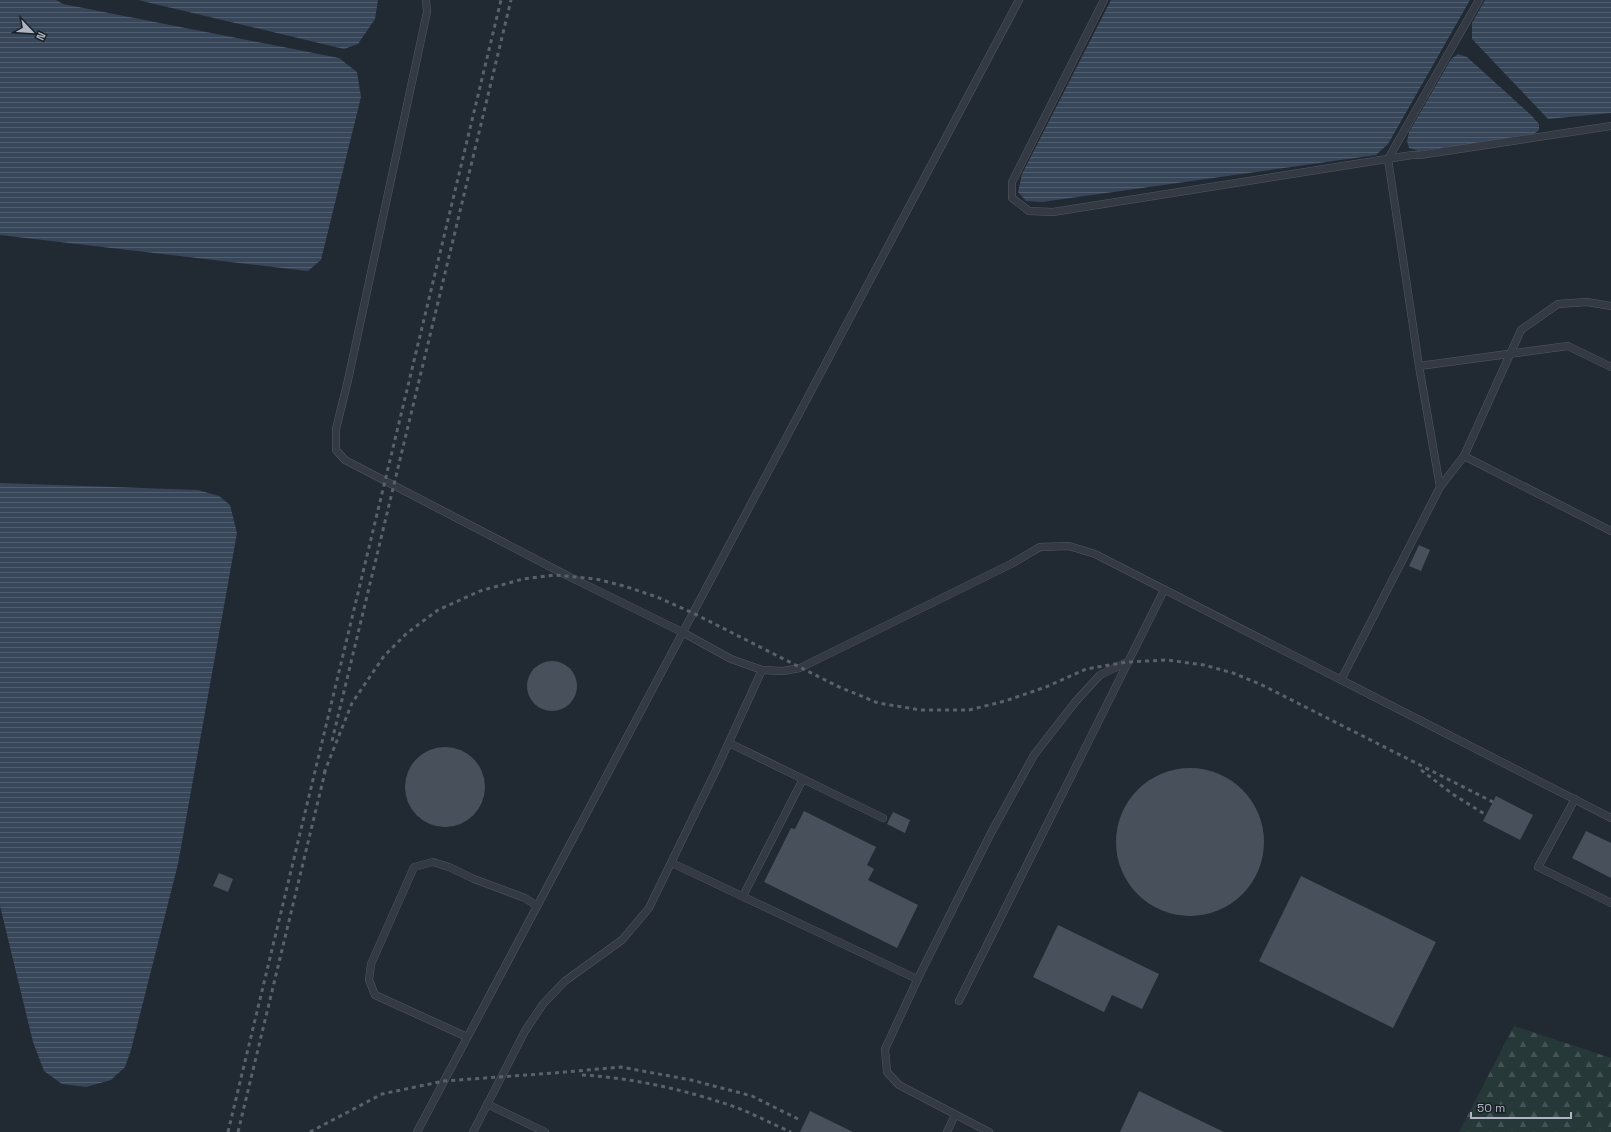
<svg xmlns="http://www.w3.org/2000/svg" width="1611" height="1132" font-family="'Space Grotesk',sans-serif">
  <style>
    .forest { fill: url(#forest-firs) }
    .water { fill: url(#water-rules) }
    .building { fill: #48505c }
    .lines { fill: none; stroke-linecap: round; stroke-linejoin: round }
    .lane-casing { stroke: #525862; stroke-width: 8 }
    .lane { stroke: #343a44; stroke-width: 7 }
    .rail { stroke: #59616c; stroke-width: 3; stroke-dasharray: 4 4; stroke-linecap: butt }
  </style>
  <defs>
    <pattern id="forest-firs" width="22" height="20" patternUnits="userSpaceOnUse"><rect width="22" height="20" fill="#273838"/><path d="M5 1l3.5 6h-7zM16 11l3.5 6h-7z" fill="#445353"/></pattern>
    <pattern id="water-rules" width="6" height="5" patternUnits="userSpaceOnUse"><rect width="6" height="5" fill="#38465a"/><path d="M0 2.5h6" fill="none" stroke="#525e70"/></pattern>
  </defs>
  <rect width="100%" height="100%" fill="#212933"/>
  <!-- forest -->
  <path class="forest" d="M1514 1026 1611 1058V1132H1459Z"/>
  <!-- water -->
  <g class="water">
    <path d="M0 0H56L63 4 339 58 357 72 361 97 321 260 308 271 0 235Z"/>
    <path d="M138 0H378L375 19 358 44 344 49Z"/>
    <path d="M1111 0H1470L1388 144 1376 155 1042 202 1026 201 1018 192 1022 174Z"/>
    <path d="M1485 0H1611V113L1548 119 1472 39V23Z"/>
    <path d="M1458 54 1467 57 1531 115 1539 124V130L1531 136 1418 151 1409 148 1407 141 1409 132 1451 59Z"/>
    <path d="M0 483 198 490 219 496 230 505 237 533 178 864 131 1050 125 1067 111 1080 86 1087 62 1084 44 1071 33 1042 0 906Z"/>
  </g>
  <!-- building -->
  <g class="building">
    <path d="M1419 545 1430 550 1421 571 1409 566Z"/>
    <circle cx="552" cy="686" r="25"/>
    <circle cx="445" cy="787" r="40"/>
    <circle cx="1190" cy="842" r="74"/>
    <path d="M1496 796 1533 815 1520 840 1483 821Z"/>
    <path d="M804 811 876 847 867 865 874 869 868 880 918 905 897 948 764 882 791 828 795 829Z"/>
    <path d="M893 812 910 820 905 833 887 824Z"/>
    <path d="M1586 831 1611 843V878L1572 858Z"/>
    <path d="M219 873 233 879 228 892 213 886Z"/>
    <path d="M1301 876 1436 942 1393 1028 1259 961Z"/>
    <path d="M1058 925 1159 974 1142 1009 1112 995 1104 1012 1033 977Z"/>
    <path d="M1139 1091 1224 1132H1120Z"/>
    <path d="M810 1111 853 1132H800Z"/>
  </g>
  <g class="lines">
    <defs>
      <g id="lane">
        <path d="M426 0 427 12 348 380 336 429V450L345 460 568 576 682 632 731 659 762 670 783 671 800 668 1011 564 1040 547 1069 546 1095 554 1611 818"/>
        <path d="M1104 0 1012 182V198L1029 211 1053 212 1412 155H1420L1611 126"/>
        <path d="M1419 366 1568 346 1611 367"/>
        <path d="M1464 456 1521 330 1558 304 1587 302 1611 306"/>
        <path d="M1440 487 1419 366 1388 159 1479 0"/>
        <path d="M1341 680 1440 487 1464 456 1611 531"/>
        <path d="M729 743 883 818"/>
        <path d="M1575 799 1538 867 1611 903"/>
        <path d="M672 863 917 979"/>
        <path d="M743 896 803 779"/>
        <path d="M959 1001 1164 590"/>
        <path d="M467 1037 375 995 369 980 371 964 414 867 433 862 449 867 474 879 525 898 537 906"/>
        <path d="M487 1104 545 1132"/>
        <path d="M417 1132 1019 0"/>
        <path d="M473 1132 525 1031 543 1004 565 981 622 940 649 908 719 764 762 670"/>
        <path d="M947 1132 955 1115"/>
        <path d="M989 1132 899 1085 887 1072 885 1049 920 974 991 833 1034 755 1076 701 1100 675 1127 662"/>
      </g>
    </defs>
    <!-- lane casing -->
    <use href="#lane" class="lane-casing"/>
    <!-- lane -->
    <use href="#lane" class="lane"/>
    <!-- rail -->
    <g class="rail">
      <path d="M332 741 511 0"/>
      <path d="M1421 770 1454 795 1486 815"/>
      <path d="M324 773 352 703 384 656 407 633 438 610 480 591 523 579 555 575 596 579 624 586 657 597 693 613 837 686 878 703 921 710H969L1005 701 1046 687 1086 669 1127 662 1167 660 1204 665 1233 673 1260 684 1493 802"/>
      <path d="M582 1075C634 1078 686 1090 735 1107 754 1114 772 1124 791 1132"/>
      <path d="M228 1132 501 0"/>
      <path d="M238 1132 326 768"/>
      <path d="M310 1132 382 1094 444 1081 554 1073 621 1067 691 1080 752 1096 798 1119"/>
    </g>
  </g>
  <!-- north arrow -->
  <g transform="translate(32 32) rotate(115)" stroke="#1a2028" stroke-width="3" paint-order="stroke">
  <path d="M0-3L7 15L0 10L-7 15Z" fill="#aeb5c1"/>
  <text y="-6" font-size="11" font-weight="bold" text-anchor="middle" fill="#aeb5c1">N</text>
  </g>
  <!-- scale -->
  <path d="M1471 1112v6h100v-6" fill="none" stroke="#aeb5c1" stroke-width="2"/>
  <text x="1477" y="1112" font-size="12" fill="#aeb5c1" stroke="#1a2028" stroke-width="3" paint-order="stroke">50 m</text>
</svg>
